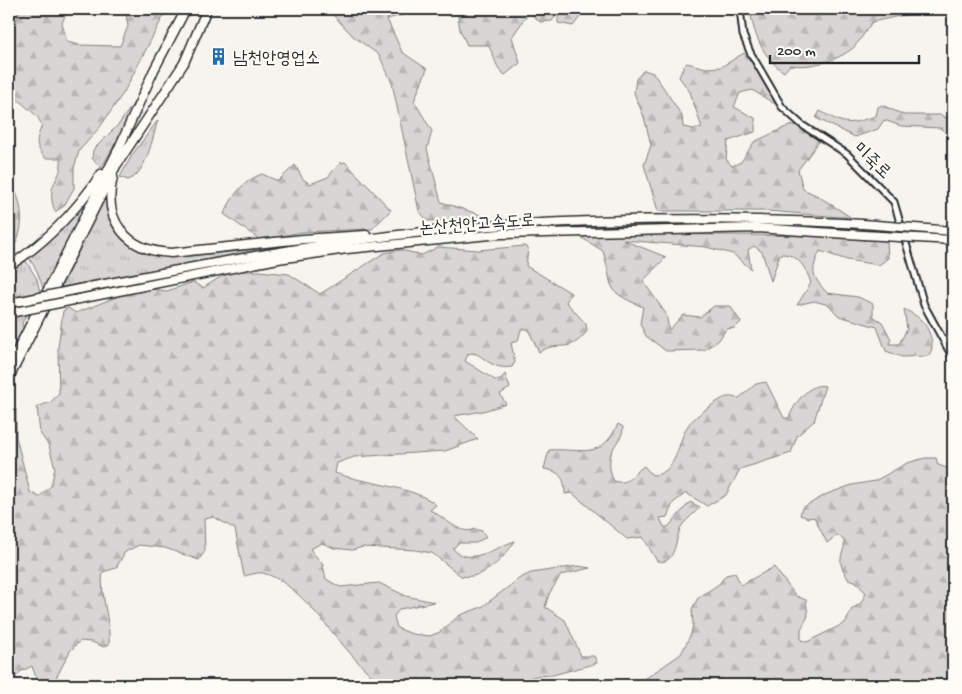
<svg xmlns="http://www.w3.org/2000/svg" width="962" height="694" font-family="'Gochi Hand','Poor Story',sans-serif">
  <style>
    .grass { fill: url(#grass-tufts); stroke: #81807e }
    .forest { fill: url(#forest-firs); stroke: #81807e }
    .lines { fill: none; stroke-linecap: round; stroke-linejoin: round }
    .tertiary-casing { stroke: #2b2b2b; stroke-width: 9 }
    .motorway-casing { stroke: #2b2b2b; stroke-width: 11 }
    .tertiary { stroke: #fdfcf7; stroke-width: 5 }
    .motorway { stroke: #fdfcf7; stroke-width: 8 }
    .motorway-bridge-casing { stroke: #2b2b2b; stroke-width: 11; stroke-linecap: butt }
    .motorway-bridge { stroke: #fdfcf7; stroke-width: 8 }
    .labels { text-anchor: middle; stroke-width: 4.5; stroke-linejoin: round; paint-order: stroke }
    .poi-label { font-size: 18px; fill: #2b2b2b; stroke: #fdfcf7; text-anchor: start }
    .street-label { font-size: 18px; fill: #2b2b2b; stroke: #fdfcf7 }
  </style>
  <defs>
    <pattern id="grass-tufts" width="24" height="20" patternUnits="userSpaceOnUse" patternTransform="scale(1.25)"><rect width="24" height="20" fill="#d7d6d2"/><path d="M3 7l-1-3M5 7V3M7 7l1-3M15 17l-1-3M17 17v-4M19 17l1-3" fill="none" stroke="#b9b8b4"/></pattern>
    <pattern id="forest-firs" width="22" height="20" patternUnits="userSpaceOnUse" patternTransform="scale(1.25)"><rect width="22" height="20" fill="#d7d6d2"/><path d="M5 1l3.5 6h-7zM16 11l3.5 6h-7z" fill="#b9b8b4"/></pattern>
  </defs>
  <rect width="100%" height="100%" fill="#f5f4ef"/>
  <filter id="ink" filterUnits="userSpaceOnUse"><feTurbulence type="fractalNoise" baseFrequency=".02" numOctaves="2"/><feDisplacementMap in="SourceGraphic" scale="10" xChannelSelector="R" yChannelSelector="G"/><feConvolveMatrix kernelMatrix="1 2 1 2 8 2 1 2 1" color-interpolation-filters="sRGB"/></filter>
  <g filter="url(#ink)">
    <!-- grass -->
    <g class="grass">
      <path d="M135 101 127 124 101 168 92 158 93 150 119 124Z"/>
      <path d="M158 120C153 136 146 175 128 180L120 177 132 155Z"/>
      <path d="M98 186 44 291 37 271 29 258 55 236Z"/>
      <path d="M109 190C108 210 112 213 123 228 127 234 132 245 139 249 164 264 258 247 290 244L61 287Z"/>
      <path d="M26 261 37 279 40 292 9 298V272Z"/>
      <path d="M27 314 22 323 25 334 9 364V318Z"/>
    </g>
    <!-- forest -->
    <g class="forest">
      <path d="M19 9H65L67 11 62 23 67 42 79 45 120 46 128 26 125 9H167L124 92 100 127 79 151 74 168V188L64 206 55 212C44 180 63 183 61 158H45C34 144 36 141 42 125L37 116 9 92V28L17 19Z"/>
      <path d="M334 9H408L406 14 387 19 402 52 427 69 414 101 432 131 427 149 441 202 487 217 428 221 419 211 392 83 379 55 353 36 334 16Z"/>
      <path d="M457 9H586L573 26 558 23V13L552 21 540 22 529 12 512 37 520 63 505 75C495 68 495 56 488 45H467L460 30Z"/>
      <path d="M750 9H931L872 22C866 30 860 41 853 48 837 61 810 68 790 65L784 72C763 58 753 33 750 9Z"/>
      <path d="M744 53 769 84 780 107 752 90 740 93 734 107 755 118V132L728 141 726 159 732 166 741 162 754 142 786 127 795 125 820 140 798 170 803 189 818 196 852 218 768 211H658L644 165 651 145 644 117 634 93 636 79 644 70 653 73 661 84 682 116 683 127 694 129 702 128 690 92 679 77 683 67 687 63 706 68 721 67Z"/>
      <path d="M882 105 904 115H941L953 122V138L940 128 901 126 884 120 878 129 855 137 816 118 820 111C847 126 847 125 876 116L878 107Z"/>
      <path d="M345 162 391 210 372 229 302 232 260 240 224 214C233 196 242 181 262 174L278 181 295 165 303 179 310 184 328 177 340 163Z"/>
      <path d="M9 182C21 195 25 221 18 238 17 243 12 247 9 251Z"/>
      <path d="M633 234 828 236 887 240 888 258 879 265 847 260 820 251C810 272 812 276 827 293L858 297 873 304V316L882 322 891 339 889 344H899L907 329 904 309C909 312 916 315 921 320 929 328 937 347 928 356L902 357 886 351 877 327 839 316 829 305 814 301 797 305 811 283C806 268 798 253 780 254L771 281 762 252 754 246 748 250 751 269 733 254 706 247 623 240 666 257 643 281 666 314 669 330 683 315 700 317 714 306H730L741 322 735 328 726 329 719 340 704 350 666 351 646 336 640 324 643 307C602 289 615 290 603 251L579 236Z"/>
      <path d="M525 246 528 249 526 266 571 293 566 302 586 324 587 331C568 356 560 339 539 352L528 329H521L518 341 511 343 515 362 512 367C487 371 482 349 468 354L465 361 495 380H500L505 374 510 388 500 394 506 404 483 411 454 416 478 439 445 451 354 457 337 463 335 473C362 483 417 487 436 505L430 510C446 518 460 536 475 529L482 531 486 537 476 543H458L453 549C470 567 496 547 515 541 504 558 484 580 461 576L432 553 415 550 363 547 352 550 334 548 322 543 310 549 323 565 326 579 340 587 379 583 406 596 434 602 400 609 394 616 397 628 412 634 430 636 440 632 460 615 482 607 520 578 531 573 578 566 590 568 561 575 549 594 545 607 565 620 581 656H594L597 663 553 675 535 676 511 685H384C343 658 307 584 263 573 258 572 250 575 244 576L235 529 214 517 204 519 205 551 199 560 165 548 139 545 125 552 116 568 103 572C99 594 111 620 109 644L104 647 92 642 80 641 70 651 54 682 50 685H42L37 680 32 666 20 672 9 685V410L16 409V437L30 492 39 497 51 486 55 468 49 446 40 433 37 407 51 402 59 393 58 347 63 311 68 308 76 313 119 296 150 289 167 291 193 282 203 288 222 276 240 271H259L289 274 320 294 384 253 401 250 422 255 438 247 478 250Z"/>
      <path d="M766 382 784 418H789C794 404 809 382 825 386L814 421 797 436 791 453 740 469 726 495 707 506 686 493 673 503 667 517 660 518 664 527H668L690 502 700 507C695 513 688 518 683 524 674 535 678 566 657 561L643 537 627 539 572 493 565 494C565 478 560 471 544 469L549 450C583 448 601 461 618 424L623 427C623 438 617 440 613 449 608 458 609 473 614 481 629 486 632 474 644 466L652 475C678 475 677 440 689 424 693 418 720 398 727 397 730 396 735 398 739 398L756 384Z"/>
      <path d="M925 458H936L938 465 953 470V685H636L681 654 691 634 693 624 692 609 698 598 719 584 726 575 735 573 741 585 774 567 796 596 806 600 808 616 801 629V640L807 642 845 623 852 609 861 603 866 593 855 581 848 579C846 574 842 569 841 564 839 551 852 543 837 535L827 543 814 517 808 518 800 515 802 508 827 494 852 485 875 481 907 463Z"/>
    </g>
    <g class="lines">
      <defs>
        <path id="tertiary" d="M740 9 743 35 750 52 782 107 802 125 847 154 894 202 924 305 953 358"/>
        <g id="motorway">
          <path d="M113 177C102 221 127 251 171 253L303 239 366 235"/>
          <path d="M9 266C47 242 76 211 101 174"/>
          <path d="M79 289C215 262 352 236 491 226 614 218 739 217 863 224"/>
          <path d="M74 300 278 259 347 249 500 234 757 228 863 235"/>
          <path d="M9 303 21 301"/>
          <path d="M9 367 118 150 154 70 186 9"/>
          <path d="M9 378 116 166 184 63 207 9"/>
        </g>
      </defs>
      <!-- tertiary casing -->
      <use href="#tertiary" class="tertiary-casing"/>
      <!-- motorway casing -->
      <use href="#motorway" class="motorway-casing"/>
      <!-- tertiary -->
      <use href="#tertiary" class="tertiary"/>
      <!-- motorway -->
      <use href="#motorway" class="motorway"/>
      <defs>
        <g id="motorway-bridge">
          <path d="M863 224 953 231"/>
          <path d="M863 235 953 240"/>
          <path d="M21 301 79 289"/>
          <path d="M15 312 74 300"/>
        </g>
      </defs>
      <!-- motorway-bridge casing -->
      <use href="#motorway-bridge" class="motorway-bridge-casing"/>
      <!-- motorway-bridge -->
      <use href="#motorway-bridge" class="motorway-bridge"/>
    </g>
  </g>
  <!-- icons -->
  <defs>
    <symbol id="building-bare" viewBox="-9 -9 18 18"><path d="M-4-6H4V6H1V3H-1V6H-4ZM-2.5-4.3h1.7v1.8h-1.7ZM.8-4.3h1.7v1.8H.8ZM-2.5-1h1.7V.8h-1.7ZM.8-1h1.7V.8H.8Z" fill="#1f6fb2" stroke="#fdfcf7" stroke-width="2.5" paint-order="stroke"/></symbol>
  </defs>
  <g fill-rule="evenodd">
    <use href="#building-bare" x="206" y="44" width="25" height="25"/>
  </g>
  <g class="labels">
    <!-- poi labels -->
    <g class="poi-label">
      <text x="233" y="63">남천안영업소</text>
    </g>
    <!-- street labels -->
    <g class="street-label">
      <text transform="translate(873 160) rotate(43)" y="6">미죽로</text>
      <text transform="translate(477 223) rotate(-4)" y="6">논산천안고속도로</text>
    </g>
  </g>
  <!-- margin -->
  <rect width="962" height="694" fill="none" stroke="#fdfcf7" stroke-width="30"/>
  <rect x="15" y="15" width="932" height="664" fill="none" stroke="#2b2b2b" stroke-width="2" filter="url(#ink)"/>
  <!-- scale -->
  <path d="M770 55v8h149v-8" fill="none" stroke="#2b2b2b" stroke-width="2.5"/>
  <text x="777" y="55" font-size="15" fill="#2b2b2b" stroke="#fdfcf7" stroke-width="4" paint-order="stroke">200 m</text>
</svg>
